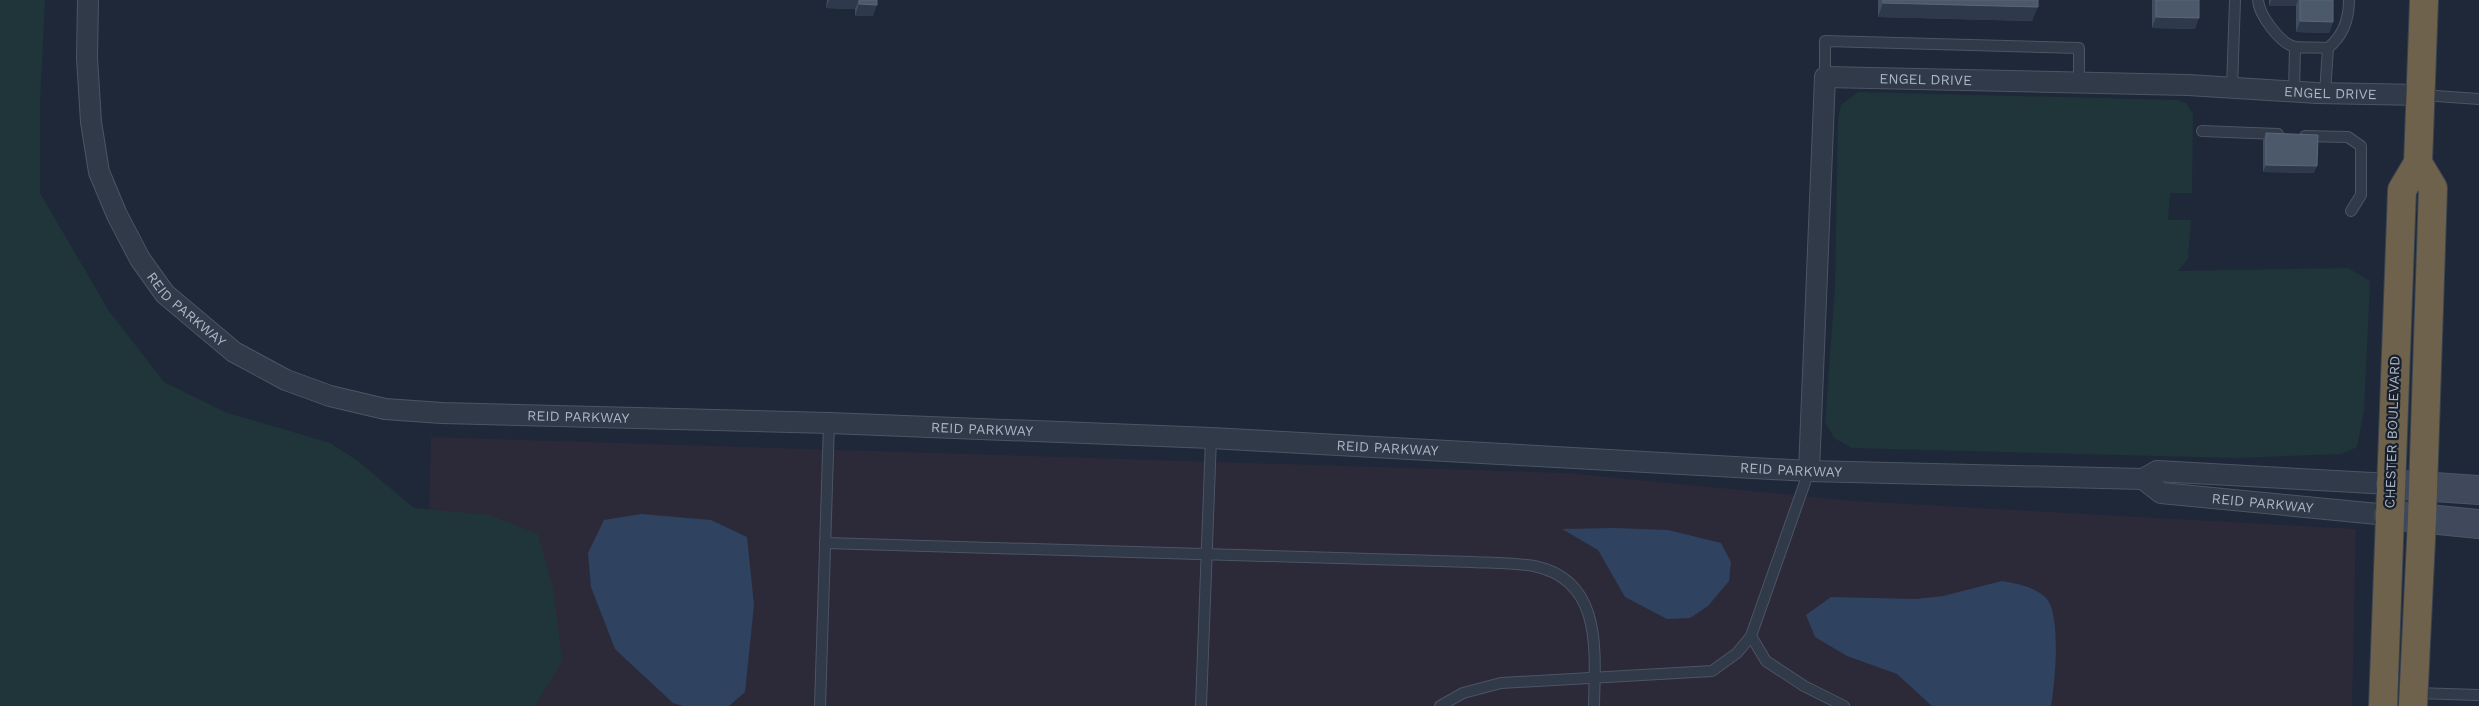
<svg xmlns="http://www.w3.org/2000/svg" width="2479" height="706" font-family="'Work Sans',sans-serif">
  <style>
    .medical { fill: #2c2939 }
    .green { fill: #203539 }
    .water { fill: #2f4361 }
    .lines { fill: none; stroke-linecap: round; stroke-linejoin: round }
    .lane-casing { stroke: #4c5563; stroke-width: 12 }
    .street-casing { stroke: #4c5563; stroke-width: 22 }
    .secondary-casing { stroke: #4c5563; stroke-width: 30 }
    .highway-casing { stroke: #39424f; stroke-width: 30 }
    .lane { stroke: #313a48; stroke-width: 10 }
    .street { stroke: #313a48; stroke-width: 20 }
    .secondary { stroke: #3f495b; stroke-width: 28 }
    .highway { stroke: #6f624d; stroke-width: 28 }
    .wall { fill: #414e60 }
    .shaded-wall { fill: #2e3a4b }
    .building { fill: #4c596b; stroke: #5b6779 }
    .labels { text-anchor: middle; stroke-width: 4.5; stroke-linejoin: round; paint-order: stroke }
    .street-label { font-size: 14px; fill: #abb5c5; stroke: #171f2c }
  </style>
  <rect width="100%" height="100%" fill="#1e2838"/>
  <!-- medical -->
  <path class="medical" d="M431 437 1567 473 1854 501 2356 529 2352 706H424Z"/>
  <!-- green -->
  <g class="green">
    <path d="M0 0H45L40 105V193L109 311 164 382 225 412 330 443 358 461 414 508 490 515 538 534 553 588 562 661 535 706H0Z"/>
    <path d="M1858 92 2177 100 2186 103 2193 114 2192 193H2170L2168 220H2191L2188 259 2178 271 2348 268 2370 281 2364 411 2357 447 2341 454 2237 458 1852 448 1834 438 1825 422 1835 289 1838 119 1841 105Z"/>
  </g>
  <!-- water -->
  <g class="water">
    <path d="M641 514 711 520 747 537 754 605 745 692 729 706H683L673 703 615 649 591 587 588 553 604 520Z"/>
    <path d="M1614 528 1668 530 1721 543 1731 562 1729 581 1708 606 1690 618 1667 619 1625 597 1598 550 1562 529Z"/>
    <path d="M2002 581C2018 584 2032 586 2045 597 2062 612 2055 684 2051 706H1932L1897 674 1847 656 1815 637 1806 615 1831 597 1916 599 1943 596Z"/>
  </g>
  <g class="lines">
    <defs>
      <g id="lane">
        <path d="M2258 0C2259 15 2281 45 2296 47 2307 48 2318 47 2328 48"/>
        <path d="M1825 77V41L2079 48V82"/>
        <path d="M2232 88 2235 0"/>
        <path d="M2294 92 2295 47"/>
        <path d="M2325 93 2328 48C2343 36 2349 19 2349 0"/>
        <path d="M2422 95 2479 99"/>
        <path d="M2202 131 2278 134"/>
        <path d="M2305 136 2348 137 2361 146V195L2351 211"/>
        <path d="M825 543 1472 562C1493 563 1514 563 1534 566 1603 580 1595 651 1594 706"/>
        <path d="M1751 636 1766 661 1804 686 1844 706"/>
        <path d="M2415 693 2479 695"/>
        <path d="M820 706 829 423"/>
        <path d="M1201 706 1211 438"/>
        <path d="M1440 706 1463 693 1501 683 1712 671 1737 653 1751 636 1809 471"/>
      </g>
      <g id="street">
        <path id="s1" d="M88 0 87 58 91 122 99 172 117 215 140 259 165 294 234 352 286 380 330 396 385 409 442 413 829 423 1211 438 1809 471 2143 479 2157 471 2390 484"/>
        <path id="s2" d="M1809 471 1825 77 2188 85 2317 93 2421 95"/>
        <path id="s3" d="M2143 479 2161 493 2388 515"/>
      </g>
      <g id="secondary">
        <path d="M2390 484 2479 490"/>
        <path d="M2388 515 2479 524"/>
      </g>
      <g id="highway">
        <path d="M2383 706 2402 190 2418 163 2424 0"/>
        <path d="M2413 706 2422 519 2433 188 2418 163"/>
      </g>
    </defs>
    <!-- lane casing -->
    <use href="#lane" class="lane-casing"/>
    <!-- street casing -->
    <use href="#street" class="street-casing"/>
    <!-- secondary casing -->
    <use href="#secondary" class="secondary-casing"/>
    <!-- highway casing -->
    <use href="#highway" class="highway-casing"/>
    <!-- lane -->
    <use href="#lane" class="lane"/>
    <!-- street -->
    <use href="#street" class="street"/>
    <!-- secondary -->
    <use href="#secondary" class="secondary"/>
    <!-- highway -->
    <use href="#highway" class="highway"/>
  </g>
  <!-- wall -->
  <g class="wall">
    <path d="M827 0H877L873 16H855V9L826 8Z"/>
    <path d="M1878 0H2038L2032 21 1878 17Z"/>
    <path d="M2152 0H2199L2195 29 2152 28Z"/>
    <path d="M2269 0H2333V22L2329 33 2296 32V6H2269Z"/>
    <path d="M2266 133 2314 173 2263 172V141Z"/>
  </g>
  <!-- shaded-wall -->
  <g class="shaded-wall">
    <path d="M829 0H859L855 9 826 8Z"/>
    <path d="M2271 0H2298L2296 6H2269Z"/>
    <path d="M1883 3 2038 7 2032 21 1878 17Z"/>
    <path d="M859 4 877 5 873 16H855Z"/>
    <path d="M2156 17 2199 18 2195 29 2152 28Z"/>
    <path d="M2300 21 2333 22 2329 33 2296 32Z"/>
    <path d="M2266 165 2317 166 2314 173 2263 172Z"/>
  </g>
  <!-- building -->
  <g class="building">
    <path d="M859 0H877V5L859 4Z"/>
    <path d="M1883 0H2038V7L1883 3Z"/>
    <path d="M2156 0H2199V18L2156 17Z"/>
    <path d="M2300 0H2333V22L2300 21Z"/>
    <path d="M2266 133 2318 135 2317 166 2266 165Z"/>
  </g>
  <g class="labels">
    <!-- street labels -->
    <g class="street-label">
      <text dy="5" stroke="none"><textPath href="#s2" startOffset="495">ENGEL DRIVE</textPath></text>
      <text dy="5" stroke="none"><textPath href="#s2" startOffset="900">ENGEL DRIVE</textPath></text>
      <text dy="5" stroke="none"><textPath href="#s1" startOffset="338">REID PARKWAY</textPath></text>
      <text dy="5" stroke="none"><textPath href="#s1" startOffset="758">REID PARKWAY</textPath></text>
      <text dy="5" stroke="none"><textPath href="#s1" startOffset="1162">REID PARKWAY</textPath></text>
      <text transform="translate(2392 432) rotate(-88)" y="5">CHESTER BOULEVARD</text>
      <text dy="5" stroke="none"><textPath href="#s1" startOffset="1568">REID PARKWAY</textPath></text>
      <text dy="5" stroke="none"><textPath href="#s1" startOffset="1972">REID PARKWAY</textPath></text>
      <text dy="5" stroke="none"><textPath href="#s3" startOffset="125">REID PARKWAY</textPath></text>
    </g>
  </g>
</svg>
